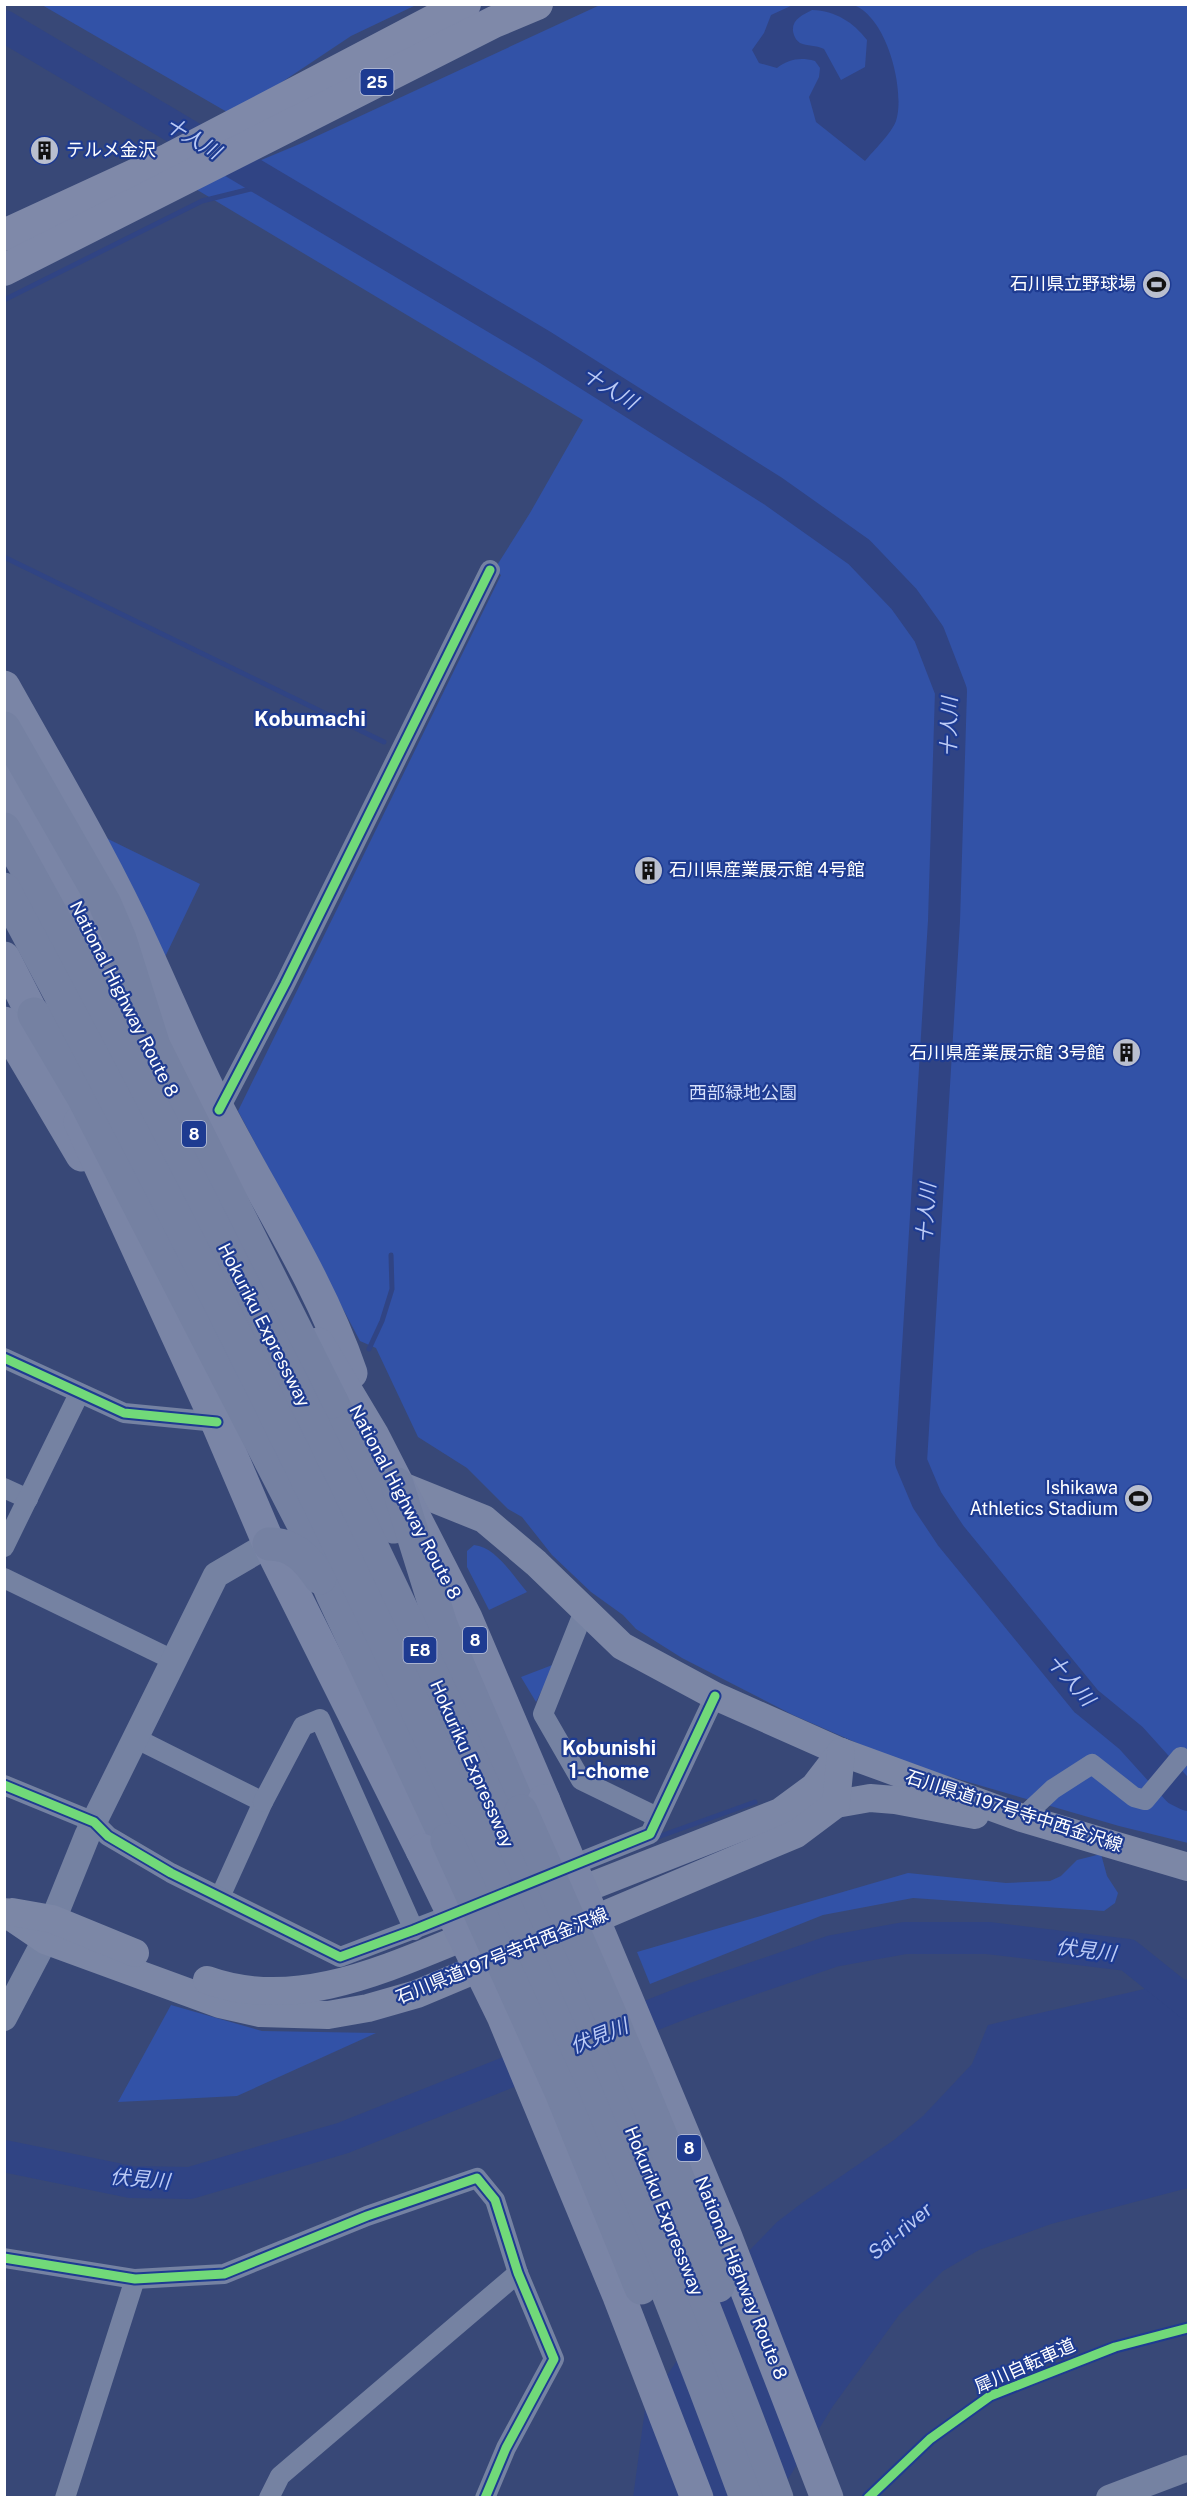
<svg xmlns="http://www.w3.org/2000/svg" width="1193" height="2502" font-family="'Public Sans','Noto Sans JP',sans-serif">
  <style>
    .green { fill: #3252a7 }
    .water { fill: #304484; fill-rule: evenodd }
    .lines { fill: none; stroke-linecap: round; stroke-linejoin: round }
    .stream { stroke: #304484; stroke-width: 5 }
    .river { stroke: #304484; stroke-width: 32 }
    .minor { stroke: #7582a2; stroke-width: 20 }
    .tertiary { stroke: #7582a2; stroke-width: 26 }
    .secondary { stroke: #7c87a6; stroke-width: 28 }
    .primary { stroke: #7f89a9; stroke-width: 32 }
    .trunk { stroke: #7a85a6; stroke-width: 33 }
    .motorway { stroke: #7581a2; stroke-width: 33 }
    .trunk-bridge { stroke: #7a85a6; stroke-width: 33 }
    .motorway-bridge { stroke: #7581a2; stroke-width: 33 }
    .cycleway-casing { stroke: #1e3b91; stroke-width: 13 }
    .cycleway { stroke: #71d979; stroke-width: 9 }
    .labels { text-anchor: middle; stroke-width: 4.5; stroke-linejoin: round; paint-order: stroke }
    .shield { fill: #1e3b91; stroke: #bcc4de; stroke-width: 1.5 }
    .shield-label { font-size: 16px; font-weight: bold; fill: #fff }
    .poi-label { font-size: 18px; fill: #fff; stroke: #1e3b91; text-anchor: end }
    .street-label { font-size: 18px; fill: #fff; stroke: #1e3b91 }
    .park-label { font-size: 18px; fill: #d4defa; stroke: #1e3b91 }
    .water-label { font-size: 20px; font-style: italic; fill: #bbcaf5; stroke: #1e3b91 }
    .neighbourhood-label { font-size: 20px; font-weight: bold; fill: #fff; stroke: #1e3b91 }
    .quarter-label { font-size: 21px; font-weight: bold; fill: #fff; stroke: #1e3b91 }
  </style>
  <rect width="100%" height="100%" fill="#384877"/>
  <!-- green -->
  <g class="green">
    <path d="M42 5H416L351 36 273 88 227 112Z"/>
    <path d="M600 5H1188V1843L1119 1826 903 1763 793 1715 682 1658 636 1629 623 1615 591 1592 552 1555 522 1517 508 1509 467 1468 418 1437 376 1348 360 1341 238 1111 501 575 494 570 530 513 583 420 194 188 302 143Z"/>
    <path d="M104 837 200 884 165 957Z"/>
    <path d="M474 1545C496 1547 513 1576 527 1592L489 1610 467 1567V1551Z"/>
    <path d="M555 1664 536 1702 521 1677Z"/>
    <path d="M1101 1854 1107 1876 1118 1893 1115 1903 1104 1911 913 1898 823 1915 650 1984 637 1952 908 1873 1006 1883 1050 1881 1061 1876 1077 1860Z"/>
    <path d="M171 2005 262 2031 376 2033 237 2096 118 2102Z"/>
  </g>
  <!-- water -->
  <g class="water">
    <path d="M795 4C812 4 833 1 850 4 886 12 906 90 896 121 891 134 874 150 865 161L816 122 809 97 819 77 820 68 815 61C800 57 789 59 777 68L759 63 752 50 764 33 771 15ZM812 10C836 11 853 22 867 40L865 67 841 80 824 49C816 45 807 46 800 43 797 41 795 38 794 35 789 21 802 15 812 10Z"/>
    <path d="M1188 1979V2188L1051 2224 979 2250 943 2271 899 2315 833 2406 777 2497 633 2498 645 2409 749 2251 777 2222 802 2203 894 2140 923 2116 972 2064 988 2025Z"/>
  </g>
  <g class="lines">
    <!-- stream -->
    <g class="stream">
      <path d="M4 300 202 201 271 184"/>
      <path d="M4 557 384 742"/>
      <path d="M369 1349 382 1321 392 1289 391 1255"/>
      <path d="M655 1838 755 1802"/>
    </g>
    <!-- river -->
    <g class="river">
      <path d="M4 26 543 346 773 491 859 552 904 599 929 634 951 691 944 921 911 1462 927 1500 951 1536 1086 1701 1131 1738 1178 1790 1188 1795"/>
      <path d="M612 2031 693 1999 833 1951 905 1938H988L1128 1955 1188 2003"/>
      <path d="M4 2156 131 2182 190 2183 343 2138 549 2056"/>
    </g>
    <!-- minor -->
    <g class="minor">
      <path d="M219 1110 285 984 490 570"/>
      <path d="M4 1358 124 1413 217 1422"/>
      <path d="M4 1488 28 1499"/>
      <path d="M4 1547 79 1394"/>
      <path d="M4 1578 173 1660"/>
      <path d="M584 1611 543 1714 581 1780 657 1817"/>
      <path d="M135 1738 263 1802 220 1897"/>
      <path d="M4 1785 94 1822 108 1836 171 1873 340 1957 461 1911"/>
      <path d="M263 1802 303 1726 320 1719 414 1930"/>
      <path d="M1022 1818 1053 1789 1092 1764 1134 1797 1145 1800 1181 1757"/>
      <path d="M563 1869 650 1834 715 1696"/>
      <path d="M4 2258 135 2279 224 2274 367 2216 477 2178 495 2200 518 2273 554 2359 506 2448 485 2498"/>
      <path d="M65 2498 135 2279"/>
      <path d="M269 2498 280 2476 518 2273"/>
    </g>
    <!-- tertiary -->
    <g class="tertiary">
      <path d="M4 2018 45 1940 87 1836 216 1575 269 1544"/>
      <path d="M1109 2498 1188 2468"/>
    </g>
    <!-- secondary -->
    <g class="secondary">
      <path d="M397 1484 484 1519 536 1563 622 1646 715 1696 841 1752 1022 1818 1188 1867"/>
      <path d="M836 1804 870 1798 895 1800 975 1815"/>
      <path d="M561 1898 780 1812 814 1787 841 1752"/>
      <path d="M4 1912 45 1940 220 2004 260 2013 328 2015 368 2008 417 1994 498 1960"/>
      <path d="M12 1912 52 1919 135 1953"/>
      <path d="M574 1928 796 1834 836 1804 841 1752"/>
      <path d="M207 1980C301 2014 397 1963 484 1929"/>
    </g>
    <!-- primary -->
    <g class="primary">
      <path d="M4 235 169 159 465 4"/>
      <path d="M4 270 494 22 537 4"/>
    </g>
    <!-- trunk -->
    <g class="trunk">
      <path d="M4 687C52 773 103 858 144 948 169 1002 191 1056 218 1109 263 1196 319 1280 351 1373"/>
      <path d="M4 776 108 960 131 1008"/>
      <path d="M4 958 46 1041"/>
      <path d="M4 1023 82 1155"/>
      <path d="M80 1122 217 1422 269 1544 422 1850"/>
      <path d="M318 1344 373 1436 466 1618 544 1801"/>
    </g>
    <!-- motorway -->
    <g class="motorway">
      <path d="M34 1014 83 1097 303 1524 332 1594 447 1840"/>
      <path d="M332 1402 394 1527"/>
      <path d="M397 1484 441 1625 521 1811"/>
      <path d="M269 1544C294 1544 307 1559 320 1578"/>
    </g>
    <!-- trunk-bridge -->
    <g class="trunk-bridge">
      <path d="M544 1801 724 2232 827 2498"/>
      <path d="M422 1850 503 2016 619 2296 697 2498"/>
    </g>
    <!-- motorway-bridge -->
    <g class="motorway-bridge">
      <path d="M4 728 105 904 120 939 154 1046 332 1402"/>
      <path d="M4 829C94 988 176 1150 257 1312 451 1698 627 2093 777 2498"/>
      <path d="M4 889C283 1409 542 1943 746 2498"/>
      <path d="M521 1811C590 1968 661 2124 718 2286"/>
      <path d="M447 1840 561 2092 641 2288"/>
    </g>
    <defs>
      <g id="cycleway">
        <path d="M219 1110 285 984 490 570"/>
        <path d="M4 1358 124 1413 217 1422"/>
        <path d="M4 1785 94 1822 108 1836 171 1873 340 1957 414 1930 650 1834 715 1696"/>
        <path d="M4 2258 135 2279 224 2274 367 2216 477 2178 495 2200 518 2273 554 2359 506 2448 485 2498"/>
        <path d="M868 2498 930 2439 990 2396 1115 2347 1188 2328"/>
      </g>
    </defs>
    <!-- cycleway casing -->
    <use href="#cycleway" class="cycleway-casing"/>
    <!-- cycleway -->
    <use href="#cycleway" class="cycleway"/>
  </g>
  <!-- icons -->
  <defs>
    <symbol id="building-disc" viewBox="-11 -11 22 22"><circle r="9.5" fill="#b9bfcf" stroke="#1e3b91"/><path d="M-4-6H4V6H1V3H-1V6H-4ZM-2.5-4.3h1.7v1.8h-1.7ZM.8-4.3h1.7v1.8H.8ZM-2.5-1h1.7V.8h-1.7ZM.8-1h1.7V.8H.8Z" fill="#111"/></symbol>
    <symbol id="stadium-disc" viewBox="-11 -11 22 22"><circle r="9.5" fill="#b9bfcf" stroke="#1e3b91"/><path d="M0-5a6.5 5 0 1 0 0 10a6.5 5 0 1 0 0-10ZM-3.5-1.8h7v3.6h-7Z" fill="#111"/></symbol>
  </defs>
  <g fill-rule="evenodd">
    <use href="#building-disc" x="28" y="134" width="33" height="33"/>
    <use href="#stadium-disc" x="1140" y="268" width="33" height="33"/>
    <use href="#building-disc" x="632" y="854" width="33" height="33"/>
    <use href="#building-disc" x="1110" y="1036" width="33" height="33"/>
    <use href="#stadium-disc" x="1122" y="1482" width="33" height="33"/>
  </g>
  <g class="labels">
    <!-- shield labels -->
    <g class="shield">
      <rect x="360.5" y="69" width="33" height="26" rx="4.5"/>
      <rect x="182" y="1121" width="24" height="26" rx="4.5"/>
      <rect x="463" y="1627" width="24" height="26" rx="4.5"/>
      <rect x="403.5" y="1637" width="33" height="26" rx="4.5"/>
      <rect x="677" y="2135" width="24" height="26" rx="4.5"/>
    </g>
    <g class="shield-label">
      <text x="377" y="88">25</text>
      <text x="194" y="1140">8</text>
      <text x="475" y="1646">8</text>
      <text x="420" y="1656">E8</text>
      <text x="689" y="2154">8</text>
    </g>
    <!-- poi labels -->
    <g class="poi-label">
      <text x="66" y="156" text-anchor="start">テルメ金沢</text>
      <text x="1136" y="290">石川県立野球場</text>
      <text x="669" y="876" text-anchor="start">石川県産業展示館 4号館</text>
      <text x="1105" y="1059">石川県産業展示館 3号館</text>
      <text x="1118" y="1494">Ishikawa<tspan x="1118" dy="21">Athletics Stadium</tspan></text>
    </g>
    <!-- street labels -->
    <g class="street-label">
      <text transform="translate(124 999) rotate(63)" y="6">National Highway Route 8</text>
      <text transform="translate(264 1325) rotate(63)" y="6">Hokuriku Expressway</text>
      <text transform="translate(405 1502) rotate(62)" y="6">National Highway Route 8</text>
      <text transform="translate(472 1764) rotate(66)" y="6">Hokuriku Expressway</text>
      <text transform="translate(1014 1811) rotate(18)" y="6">石川県道197号寺中西金沢線</text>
      <text transform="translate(502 1956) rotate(-22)" y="6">石川県道197号寺中西金沢線</text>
      <text transform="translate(664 2211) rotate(68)" y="6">Hokuriku Expressway</text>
      <text transform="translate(741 2278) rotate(68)" y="6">National Highway Route 8</text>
      <text transform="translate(1025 2366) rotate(-24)" y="6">犀川自転車道</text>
    </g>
    <!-- park labels -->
    <g class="park-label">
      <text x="743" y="1099">西部緑地公園</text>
    </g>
    <!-- water labels -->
    <g class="water-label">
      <text transform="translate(193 138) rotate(31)" y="7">十人川</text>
      <text transform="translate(610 388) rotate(32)" y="7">十人川</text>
      <text transform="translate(949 727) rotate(-89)" y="7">十人川</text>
      <text transform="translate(926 1213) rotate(-86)" y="7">十人川</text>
      <text transform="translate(1071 1680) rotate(49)" y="7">十人川</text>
      <text transform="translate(1086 1950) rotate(7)" y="7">伏見川</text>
      <text transform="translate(599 2036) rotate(-22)" y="7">伏見川</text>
      <text transform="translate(140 2179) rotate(5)" y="7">伏見川</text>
      <text transform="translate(900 2231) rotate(-40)" y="7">Sai-river</text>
    </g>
    <!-- neighbourhood labels -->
    <g class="neighbourhood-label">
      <text x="609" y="1755">Kobunishi<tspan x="609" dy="23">1-chome</tspan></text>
    </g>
    <!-- quarter labels -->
    <g class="quarter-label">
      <text x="310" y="726">Kobumachi</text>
    </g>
  </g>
  <!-- border -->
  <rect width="1193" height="2502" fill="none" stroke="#ffffff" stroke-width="12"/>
</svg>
